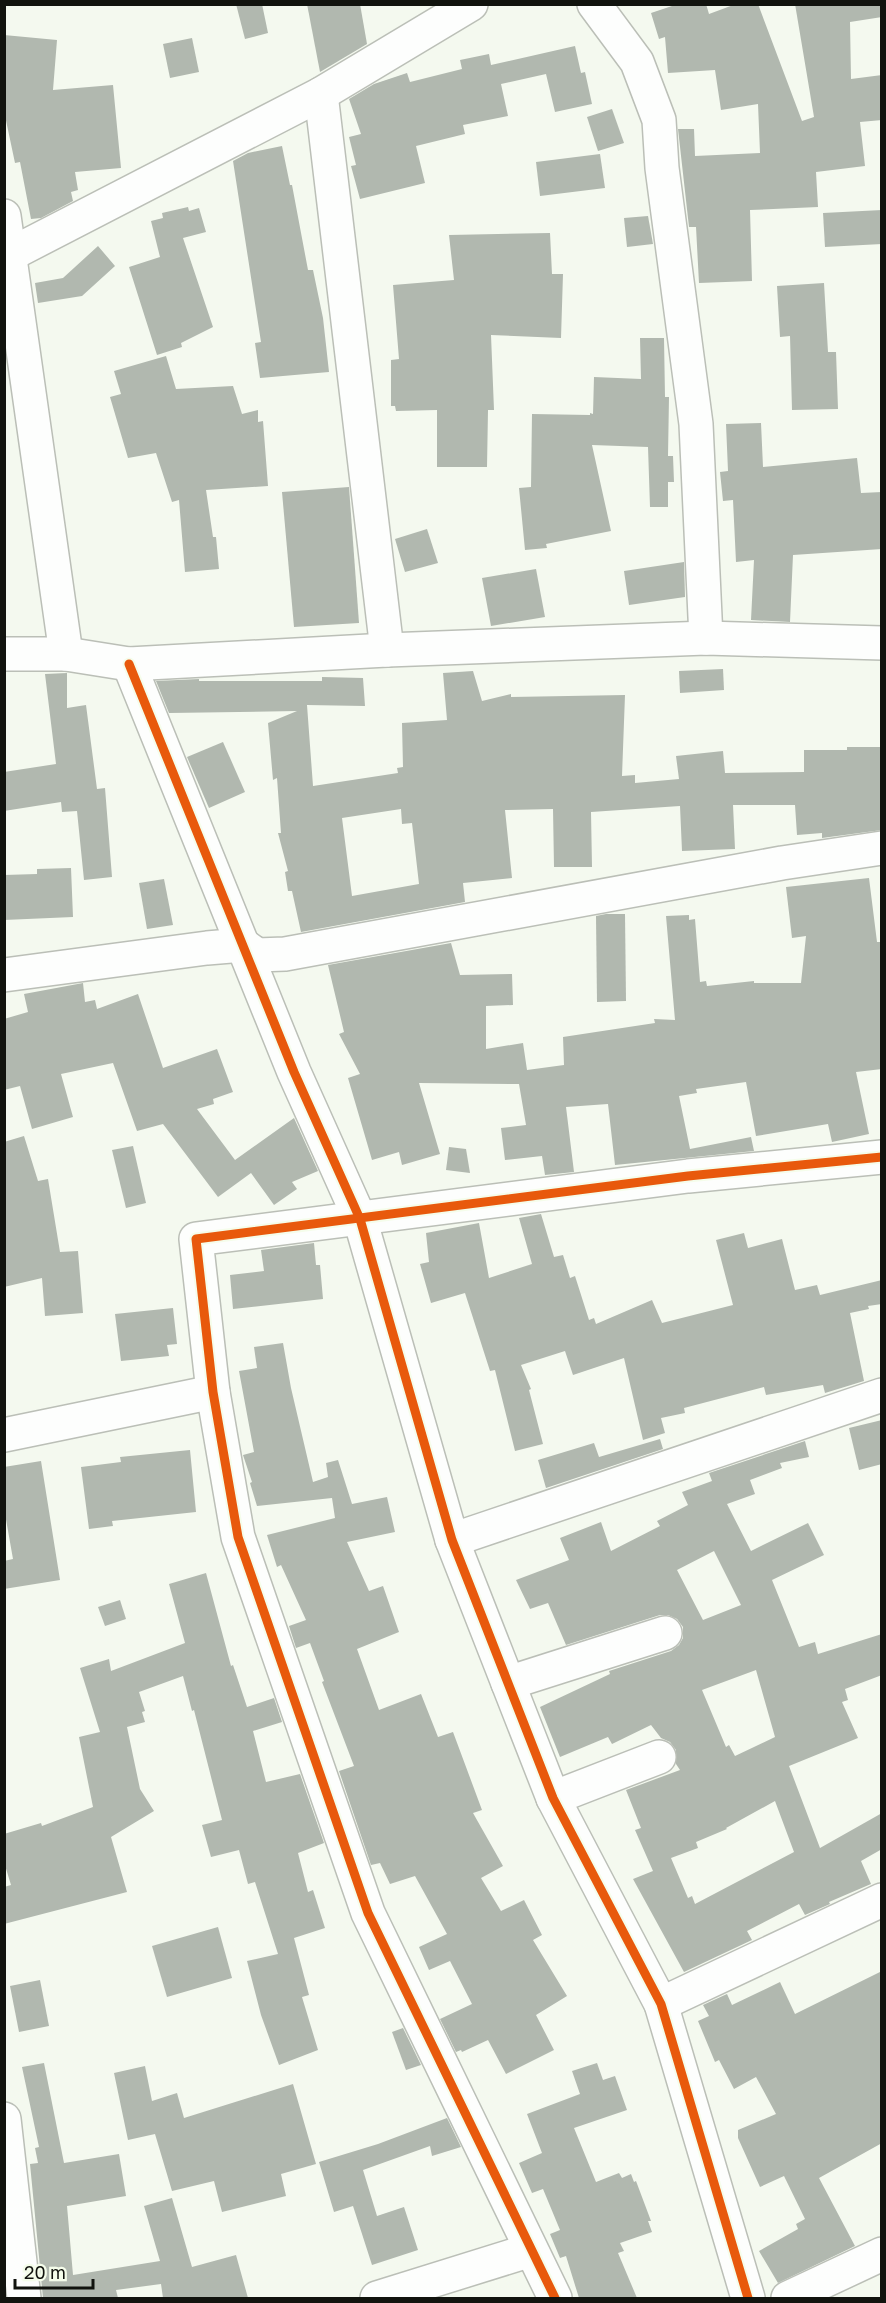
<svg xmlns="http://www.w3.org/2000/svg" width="886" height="2303" font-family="'Golos Text',sans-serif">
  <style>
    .building { fill: #b1b8af; fill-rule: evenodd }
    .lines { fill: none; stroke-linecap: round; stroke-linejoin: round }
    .minor-casing { stroke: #bbbfb7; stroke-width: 36 }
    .minor { stroke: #fdfefd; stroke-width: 33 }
    .cycleway-casing { stroke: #f5fdeb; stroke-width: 13 }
    .cycleway { stroke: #e8590c; stroke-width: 9 }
  </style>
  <rect width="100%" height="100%" fill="#f4f9ef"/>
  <!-- building -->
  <g class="building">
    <path d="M236 4H262L268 33 245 39Z"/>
    <path d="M307 4H360L367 44 320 72Z"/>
    <path d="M678 4H706L709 14 736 4H758L802 121 814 117 795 4H882V17L850 22 851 79 882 75V120L860 122 865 166 816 172 818 207 750 210 752 281 699 283 696 227H689L678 129H694L695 156 760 153 758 104 721 110 715 70 668 73 665 37 659 39 651 13Z"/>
    <path d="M4 35 57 40 53 90 113 85 121 168 75 172 78 190 71 192 73 201 41 218 31 219 20 162 15 163 4 111Z"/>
    <path d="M192 38 199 72 170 78 163 44Z"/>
    <path d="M575 46 581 73 585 72 592 104 555 112 546 74 501 84 508 116 463 125 465 134 416 146 425 183 360 199 351 166 356 165 349 137 361 134 349 99 374 84 407 73 410 82 462 69 460 60 489 54 491 65Z"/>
    <path d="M612 109 624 143 598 151 587 117Z"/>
    <path d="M282 146 290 185H292L308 270H313L323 318 329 372 260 378 255 343 261 342 233 161 248 153Z"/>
    <path d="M600 154 605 188 540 196 536 162Z"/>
    <path d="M188 207 189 211 199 208 206 232 183 238 213 327 181 343 182 347 157 355 129 267 160 257 151 221 163 218 162 213Z"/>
    <path d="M882 210V244L825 247 823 213Z"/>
    <path d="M648 216 653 244 627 247 624 218Z"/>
    <path d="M550 233 552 274H563L561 338 491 335 494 410H488L487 467H437V410L396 411 395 406H391V360L399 359 393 285 454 280 449 235Z"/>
    <path d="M98 246 115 266 82 296 38 303 35 283 63 278Z"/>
    <path d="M824 283 828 352H836L838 409 792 410 790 336 780 337 777 286Z"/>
    <path d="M640 338H664L665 397H669L668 456H673L674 482H668V507H650L648 447 592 445 611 531 546 544 547 548 525 550 519 488 531 487 532 414 590 415V413L593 414 594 377 641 379Z"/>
    <path d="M166 356 176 389 233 386 242 414 258 410V422L263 421 268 486 206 490 213 537H216L219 569 185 572 179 500 172 502 156 453 128 458 110 397 121 394 114 371Z"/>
    <path d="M761 423 763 467 857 458 861 493 882 492V549L793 555 790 622 751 620 754 560 736 562 733 500 723 501 720 472 728 471 726 424Z"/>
    <path d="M349 487 359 623 294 627 282 492Z"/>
    <path d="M427 529 438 563 405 572 395 539Z"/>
    <path d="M684 562 685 597 629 605 624 571Z"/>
    <path d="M536 569 545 617 491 626 482 578Z"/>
    <path d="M723 669 724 690 680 693 679 671Z"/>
    <path d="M473 671 482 701 511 694V697L625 695 622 776 635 775V783L679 779 676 756 723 751 725 773 804 772V750H847V747H882V830L822 838V833L797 835 795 805H733L735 849 682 851 680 806 591 812 592 867H554L553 809 505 810 512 878 463 883 465 902 301 932 292 891H288L285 872 288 871 278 833H281L277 778 273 780 268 723 297 711 169 713 156 681 199 679V681H322V677L363 678 365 706 307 705 313 786 398 773 397 768 403 767 402 723 447 720 443 673ZM401 809 402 824 412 823 419 884 352 896 342 818Z"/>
    <path d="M67 673V708L86 705 97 789 105 788 112 877 84 880 77 811 62 812 61 802 4 811V772L56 764 45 674Z"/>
    <path d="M223 742 245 792 209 808 187 757Z"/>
    <path d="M71 868 73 917 4 920V875L37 874V869Z"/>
    <path d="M869 878 877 942H882V1069L856 1072 869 1134 832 1142 828 1124 756 1136 746 1082 696 1089 697 1093 679 1096 690 1149 751 1137 754 1151 615 1165 608 1104 566 1107 574 1172 545 1175 542 1156 505 1160 501 1128 526 1125 519 1084 419 1083 440 1154 402 1165 399 1152 372 1160 348 1078 360 1074 339 1034 344 1032 328 965 451 943 460 975 512 974 513 1005 486 1006V1049L523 1043 527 1070 564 1065 563 1037 655 1023 654 1019 675 1020 666 916 689 915V920L695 919 700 982 706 981 707 986 754 981V983H801L806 936 792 938 786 887Z"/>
    <path d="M164 879 173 925 147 929 139 883Z"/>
    <path d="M606 914H625L626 1001 597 1002 596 916Z"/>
    <path d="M83 983 85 1002 95 1000 97 1009 138 994 163 1068 217 1049 233 1092 213 1099 214 1104 197 1109 235 1160 294 1118 318 1171 292 1182 297 1189 274 1205 251 1173 218 1197 163 1124 137 1131 113 1063 61 1074 73 1117 32 1129 20 1086 4 1090V1019L28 1012 24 994Z"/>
    <path d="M24 1136 38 1181 48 1179 60 1252 78 1251 83 1313 45 1316 42 1278 4 1287V1142Z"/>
    <path d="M133 1146 146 1203 126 1208 112 1150Z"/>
    <path d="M449 1147 466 1149 470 1173 446 1170Z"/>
    <path d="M541 1214 554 1257 563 1255 570 1278 575 1276 589 1320 594 1318 596 1324 652 1300 662 1323 733 1305 716 1240 744 1233 748 1248 782 1239 795 1290 817 1285 820 1295 882 1280V1304L868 1306 869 1309 850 1313 864 1381 825 1393 823 1385 766 1395 764 1387 684 1408 685 1413 661 1418 665 1433 643 1440 624 1358 573 1375 565 1351 521 1365 531 1389 529 1390 543 1444 515 1451 495 1370 490 1371 465 1293 431 1303 420 1264 429 1262 426 1233 479 1223 489 1278 532 1264 519 1218Z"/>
    <path d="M314 1243 316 1265H320L323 1299 233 1309 230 1275 264 1271 261 1250Z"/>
    <path d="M173 1308 177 1344 167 1345 169 1356 121 1361 115 1314Z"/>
    <path d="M283 1343 291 1388 313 1482 328 1477 326 1463 338 1460 352 1504 387 1497 395 1532 347 1542 369 1591 383 1586 399 1632 357 1649 379 1710 421 1694 438 1737 453 1732 482 1810 473 1813 503 1866 481 1878 501 1911 524 1900 542 1935 533 1940 567 1996 536 2015 554 2050 506 2074 488 2040 462 2052 461 2050 456 2052 440 2019 472 2004 450 1961 429 1970 419 1947 447 1934 415 1876 390 1884 380 1863 371 1865 339 1771 354 1766 322 1682 324 1681 310 1643 296 1648 289 1626 306 1620 281 1565 277 1567 267 1535 335 1518 332 1498 257 1506 250 1483 252 1482 243 1455 254 1452 239 1371 257 1368 254 1347Z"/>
    <path d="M882 1420V1464L859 1470 849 1428Z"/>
    <path d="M660 1439 663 1449 546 1488 538 1460 594 1443 599 1457Z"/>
    <path d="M805 1441 809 1457 780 1463 782 1468 750 1480 755 1494 727 1504 751 1551 808 1523 824 1555 772 1580 799 1647 815 1642 818 1654 882 1634V1675L845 1689 848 1700 842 1702 858 1738 789 1766 820 1848 882 1813V1849L861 1861 871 1884 829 1902 830 1904 805 1915 799 1904 747 1931 752 1940 684 1972 633 1879 653 1871 635 1830 641 1828 626 1790 680 1770 676 1764V1750L670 1742 661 1738 651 1725 612 1744 608 1737 560 1757 540 1707 610 1674 609 1671 671 1651 679 1645 683 1638V1627L677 1619 668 1615H660L566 1645 548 1603 530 1609 516 1580 569 1560 560 1538 601 1522 611 1551 660 1526 657 1521 688 1505 682 1492 712 1481 709 1473ZM714 1551 741 1605 703 1620 677 1570ZM756 1670 775 1737 735 1756 729 1745 726 1747 702 1690ZM775 1801 794 1852 695 1904 692 1896 688 1898 671 1858 698 1848 696 1842 727 1829 726 1828Z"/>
    <path d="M190 1450 196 1512 112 1521 113 1526 89 1529 81 1467 121 1462 120 1457Z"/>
    <path d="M41 1461 60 1580 4 1589V1561L13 1559 4 1508V1467Z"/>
    <path d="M206 1573 231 1666 233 1665 247 1707 274 1698 282 1722 253 1731 266 1782 300 1774 324 1843 298 1853 308 1892 313 1890 325 1928 294 1938 309 1995 302 1997 318 2050 279 2065 261 2015 247 1961 278 1954 255 1882 248 1884 239 1850 211 1857 202 1825 222 1820 194 1710 192 1711 183 1676 139 1692 145 1711 142 1712 145 1722 127 1727 140 1789 154 1811 111 1837 127 1892 4 1924V1887L11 1885 4 1862V1834L41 1823 42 1826 93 1807 79 1737 100 1732 80 1668 109 1659 111 1671 185 1643 169 1584Z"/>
    <path d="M120 1600 126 1619 105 1626 98 1607Z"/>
    <path d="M218 1927 232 1978 167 1997 152 1946Z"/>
    <path d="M882 1971V2143L819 2178 855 2246 778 2283 759 2251 798 2229 796 2224 805 2219 784 2176 760 2187 738 2138V2130L776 2114 756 2077 734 2089 719 2060 715 2062 698 2021 709 2016 703 2005 727 1994 732 2005 780 1982 795 2014Z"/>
    <path d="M40 1980 49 2026 19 2032 10 1986Z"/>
    <path d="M403 2028 421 2065 406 2070 392 2032Z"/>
    <path d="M44 2063 64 2163 119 2154 126 2196 67 2206 73 2275 160 2261 144 2206 172 2198 192 2267 236 2255 248 2298H163L161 2284 116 2290 118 2298H43L30 2164 38 2163 35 2148 39 2147 22 2067Z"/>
    <path d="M597 2063 603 2080 615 2076 627 2110 574 2128 596 2182 619 2173 622 2178 631 2174 634 2182 636 2181 651 2221H648L652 2232 620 2243 624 2251 618 2253 637 2298H579L566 2256 560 2258 550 2234 560 2230 543 2189 532 2193 519 2163 542 2153 527 2114 580 2094 572 2071Z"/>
    <path d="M145 2066 152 2101 177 2093 184 2118 293 2084 316 2164 281 2174 286 2196 222 2212 214 2181 172 2191 155 2134 128 2140 114 2073Z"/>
    <path d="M447 2118 461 2147 432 2156 430 2146 363 2170 377 2216 404 2207 418 2250 372 2265 353 2206 334 2212 319 2162 378 2144Z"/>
  </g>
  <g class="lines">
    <defs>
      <g id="minor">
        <path d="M594 4 637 62 659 120 662 168 696 424 706 638"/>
        <path d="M321 94 387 650"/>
        <path d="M4 216 66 654"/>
        <path d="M11 254 321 94 471 4"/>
        <path d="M4 654H66L129 664 387 650 706 638 882 643"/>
        <path d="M129 664 294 1072 360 1219 452 1540 553 1798 661 2004 748 2298"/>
        <path d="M4 975 207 948 243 945 257 955 285 954 782 863 882 848"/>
        <path d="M4 1435 213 1392"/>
        <path d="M452 1540 882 1395"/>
        <path d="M508 1683 665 1633"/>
        <path d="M553 1798 659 1757"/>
        <path d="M661 2004 882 1900"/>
        <path d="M4 2119 24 2298"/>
        <path d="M377 2298 531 2250"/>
        <path d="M555 2298 368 1913 238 1537 213 1392 196 1239 688 1176 882 1157"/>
        <path d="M788 2298 882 2254"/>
      </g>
    </defs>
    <!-- minor casing -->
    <use href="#minor" class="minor-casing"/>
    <!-- minor -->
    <use href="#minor" class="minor"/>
    <defs>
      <g id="cycleway">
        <path d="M129 664 294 1072 360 1219 452 1540 553 1798 661 2004 748 2298"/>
        <path d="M555 2298 368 1913 238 1537 213 1392 196 1239 688 1176 882 1157"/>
      </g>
    </defs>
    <!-- cycleway casing -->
    <use href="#cycleway" class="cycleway-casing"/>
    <!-- cycleway -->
    <use href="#cycleway" class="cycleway"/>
  </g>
  <!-- border -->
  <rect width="886" height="2303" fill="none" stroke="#11130e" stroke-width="12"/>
  <!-- scale -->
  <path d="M15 2279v9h78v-9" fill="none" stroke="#11130e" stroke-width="3"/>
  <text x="24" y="2279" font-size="18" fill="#11130e" stroke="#f5fdeb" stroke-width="4.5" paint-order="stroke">20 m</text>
</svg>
